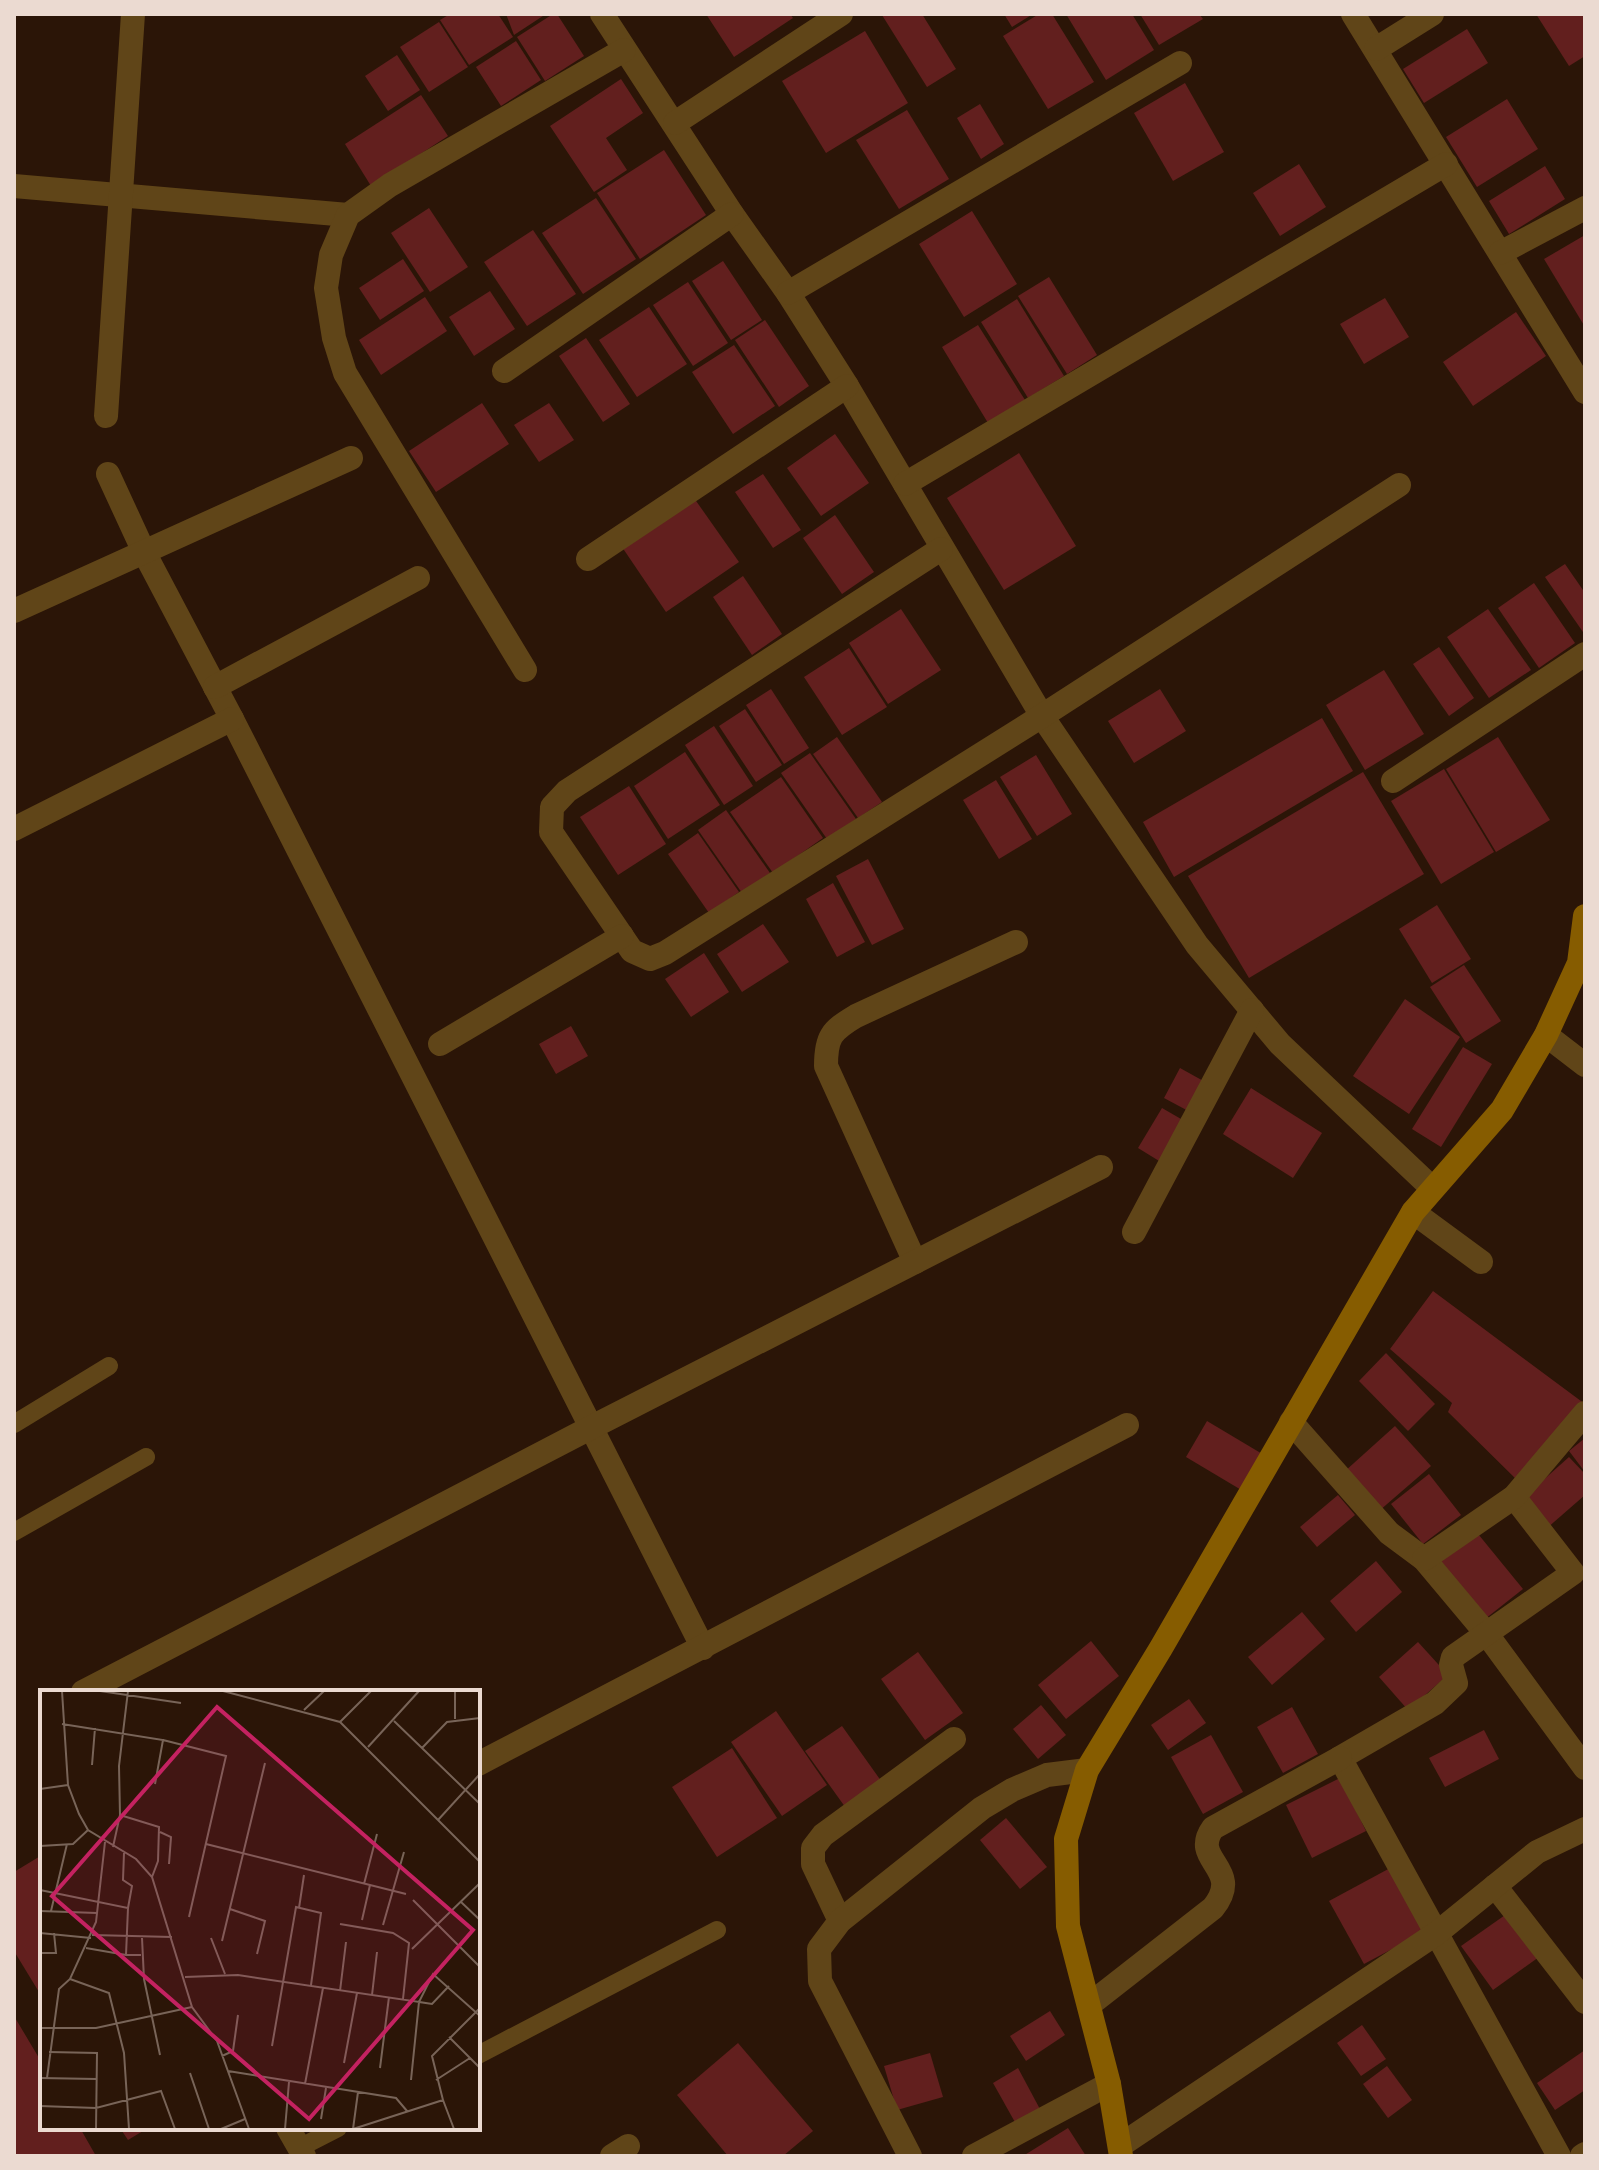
<svg xmlns="http://www.w3.org/2000/svg" width="1599" height="2170" font-family="'Asap Condensed',sans-serif">
  <style>
    .building { fill: #621f1e }
    .lines { fill: none; stroke-linecap: round; stroke-linejoin: round }
    .lane { stroke: #604518; stroke-width: 18 }
    .street { stroke: #604518; stroke-width: 24 }
    .secondary { stroke: #865c00; stroke-width: 24 }
    .inset-road { fill: none; stroke: #786458; stroke-width: 2 }
    .view { fill: #c42261; fill-opacity: 0.15; stroke: #c42261; stroke-width: 4 }
    .inset-edge { fill: none; stroke: #ebdad1; stroke-width: 4 }
  </style>
  <rect width="100%" height="100%" fill="#2b1507"/>
  <!-- building -->
  <g class="building">
    <path d="M450 14H498L513 37 469 65 440 20Z"/>
    <path d="M506 14H546L514 35Z"/>
    <path d="M553 14H557L584 56 545 81 517 37Z"/>
    <path d="M706 14H790L793 18 734 57Z"/>
    <path d="M884 14H922L956 69 927 87 882 15Z"/>
    <path d="M1004 14H1033L1012 27Z"/>
    <path d="M1039 14H1052L1094 82 1048 109 1003 36Z"/>
    <path d="M1066 14H1132L1154 50 1106 80Z"/>
    <path d="M1140 14H1199L1203 19 1159 45Z"/>
    <path d="M1536 14H1585V56L1569 66Z"/>
    <path d="M439 22 468 67 429 92 400 47Z"/>
    <path d="M1467 29 1488 63 1424 103 1403 69Z"/>
    <path d="M865 31 908 103 826 153 782 81Z"/>
    <path d="M516 41 541 80 501 106 476 67Z"/>
    <path d="M397 55 420 90 388 111 365 76Z"/>
    <path d="M621 79 643 113 606 138 627 170 594 192 550 126Z"/>
    <path d="M1185 83 1224 152 1173 181 1134 113Z"/>
    <path d="M421 95 448 136 371 186 345 144Z"/>
    <path d="M1507 99 1538 149 1477 187 1446 137Z"/>
    <path d="M980 104 1004 144 981 159 957 118Z"/>
    <path d="M907 110 949 179 899 209 856 140Z"/>
    <path d="M664 150 706 215 640 259 597 193Z"/>
    <path d="M1299 164 1326 207 1280 236 1253 193Z"/>
    <path d="M1545 166 1565 199 1509 234 1489 201Z"/>
    <path d="M596 198 636 259 583 294 542 233Z"/>
    <path d="M429 208 468 267 430 292 391 233Z"/>
    <path d="M972 211 1017 284 964 317 919 244Z"/>
    <path d="M533 230 576 294 527 326 484 262Z"/>
    <path d="M1585 235V327L1544 259Z"/>
    <path d="M403 259 424 291 380 320 359 288Z"/>
    <path d="M723 261 762 320 731 340 692 281Z"/>
    <path d="M1049 277 1097 355 1067 374 1018 296Z"/>
    <path d="M688 282 728 343 693 366 653 305Z"/>
    <path d="M490 291 515 329 474 356 449 317Z"/>
    <path d="M425 297 447 331 381 375 359 340Z"/>
    <path d="M1385 298 1409 337 1364 364 1340 324Z"/>
    <path d="M1017 299 1064 376 1028 398 981 322Z"/>
    <path d="M649 307 687 364 637 397 599 340Z"/>
    <path d="M1516 312 1546 356 1473 406 1443 362Z"/>
    <path d="M765 320 809 386 779 407 735 340Z"/>
    <path d="M978 325 1025 400 988 423 942 347Z"/>
    <path d="M586 338 630 404 603 422 559 356Z"/>
    <path d="M734 345 775 406 733 434 692 372Z"/>
    <path d="M482 403 509 444 436 492 409 451Z"/>
    <path d="M549 403 574 440 539 462 514 425Z"/>
    <path d="M835 434 869 483 821 516 787 468Z"/>
    <path d="M1019 453 1076 546 1004 590 947 498Z"/>
    <path d="M763 474 801 530 773 548 735 492Z"/>
    <path d="M694 498 739 562 666 612 622 547Z"/>
    <path d="M835 515 874 572 842 594 803 538Z"/>
    <path d="M1565 564 1585 593V635L1545 577Z"/>
    <path d="M743 576 782 634 752 655 713 597Z"/>
    <path d="M1534 583 1575 643 1539 668 1498 608Z"/>
    <path d="M901 609 941 670 888 704 849 643Z"/>
    <path d="M1488 609 1531 670 1489 698 1447 637Z"/>
    <path d="M1439 647 1474 698 1449 716 1413 664Z"/>
    <path d="M849 648 887 707 842 735 804 677Z"/>
    <path d="M1384 670 1424 734 1365 770 1326 705Z"/>
    <path d="M771 689 809 748 784 764 746 705Z"/>
    <path d="M1160 689 1186 731 1134 763 1108 721Z"/>
    <path d="M745 709 782 765 756 782 719 726Z"/>
    <path d="M1322 718 1353 771 1174 877 1143 822Z"/>
    <path d="M714 726 753 786 724 805 685 745Z"/>
    <path d="M837 737 882 802 858 818 813 754Z"/>
    <path d="M1498 737 1550 820 1496 852 1446 769Z"/>
    <path d="M685 752 720 805 668 839 634 786Z"/>
    <path d="M810 753 856 819 827 839 781 773Z"/>
    <path d="M1036 755 1072 814 1037 836 1000 777Z"/>
    <path d="M1444 769 1494 852 1441 884 1391 801Z"/>
    <path d="M1363 772 1424 874 1249 978 1188 876Z"/>
    <path d="M781 777 823 838 773 873 730 812Z"/>
    <path d="M996 780 1032 839 999 859 963 800Z"/>
    <path d="M629 786 666 844 618 875 580 817Z"/>
    <path d="M726 810 770 873 742 893 698 830Z"/>
    <path d="M698 833 739 892 709 913 668 854Z"/>
    <path d="M868 859 904 929 872 945 836 876Z"/>
    <path d="M833 883 865 942 837 957 806 899Z"/>
    <path d="M1437 905 1471 959 1432 983 1399 929Z"/>
    <path d="M763 924 789 962 742 992 717 954Z"/>
    <path d="M704 953 729 992 691 1017 665 979Z"/>
    <path d="M1464 965 1501 1021 1466 1043 1430 987Z"/>
    <path d="M1405 999 1460 1037 1409 1114 1353 1076Z"/>
    <path d="M571 1026 588 1056 556 1074 539 1044Z"/>
    <path d="M1463 1047 1492 1064 1441 1147 1412 1129Z"/>
    <path d="M1180 1068 1207 1083 1192 1113 1164 1098Z"/>
    <path d="M1251 1088 1322 1133 1293 1178 1223 1134Z"/>
    <path d="M1162 1108 1188 1123 1164 1164 1138 1148Z"/>
    <path d="M1433 1291 1585 1404 1520 1483 1448 1412 1452 1403 1390 1349Z"/>
    <path d="M1386 1353 1435 1404 1408 1431 1359 1381Z"/>
    <path d="M1207 1421 1264 1455 1243 1491 1186 1457Z"/>
    <path d="M1395 1426 1431 1466 1379 1511 1344 1472Z"/>
    <path d="M1585 1438V1472L1569 1451Z"/>
    <path d="M1569 1457 1585 1474V1495L1546 1529 1521 1500Z"/>
    <path d="M1429 1474 1461 1515 1423 1544 1391 1504Z"/>
    <path d="M1338 1495 1355 1515 1317 1547 1300 1527Z"/>
    <path d="M1474 1529 1523 1589 1485 1619 1436 1560Z"/>
    <path d="M1376 1561 1402 1592 1356 1632 1330 1601Z"/>
    <path d="M1302 1612 1325 1639 1272 1685 1248 1657Z"/>
    <path d="M1091 1641 1119 1676 1066 1719 1038 1685Z"/>
    <path d="M1418 1642 1448 1675 1408 1710 1379 1677Z"/>
    <path d="M918 1652 963 1713 925 1740 881 1679Z"/>
    <path d="M1189 1699 1206 1723 1168 1750 1151 1725Z"/>
    <path d="M1041 1705 1066 1735 1038 1759 1013 1729Z"/>
    <path d="M1292 1707 1318 1754 1283 1773 1257 1727Z"/>
    <path d="M776 1711 827 1785 782 1816 731 1742Z"/>
    <path d="M842 1726 884 1785 848 1811 805 1751Z"/>
    <path d="M1484 1730 1499 1759 1445 1787 1429 1758Z"/>
    <path d="M1211 1735 1243 1792 1203 1814 1171 1757Z"/>
    <path d="M732 1748 777 1818 717 1857 672 1787Z"/>
    <path d="M1340 1778 1366 1831 1312 1858 1286 1805Z"/>
    <path d="M1006 1818 1047 1867 1020 1889 980 1840Z"/>
    <path d="M42 1855V1997L14 1951V1872Z"/>
    <path d="M1392 1867 1426 1931 1364 1964 1329 1901Z"/>
    <path d="M1508 1913 1539 1957 1493 1990 1461 1946Z"/>
    <path d="M1050 2011 1065 2035 1026 2061 1010 2036Z"/>
    <path d="M14 2016 42 2063V2128H80L96 2156H14Z"/>
    <path d="M1362 2025 1386 2059 1361 2076 1337 2043Z"/>
    <path d="M738 2043 813 2131 783 2156H728L677 2095Z"/>
    <path d="M1585 2050V2090L1555 2110 1537 2083Z"/>
    <path d="M930 2053 943 2097 897 2110 884 2066Z"/>
    <path d="M1387 2066 1412 2100 1388 2118 1363 2084Z"/>
    <path d="M1018 2068 1041 2111 1016 2124 993 2083Z"/>
    <path d="M120 2128H148L128 2140Z"/>
    <path d="M1068 2128 1086 2156H1023Z"/>
  </g>
  <g class="lines">
    <!-- lane -->
    <g class="lane">
      <path d="M14 1424 109 1366"/>
      <path d="M14 1532 146 1457"/>
      <path d="M478 2055 717 1930"/>
      <path d="M299 2148 338 2128"/>
    </g>
    <!-- street -->
    <g class="street">
      <path d="M602 14 732 214 788 293 847 386 1042 716 1197 945 1280 1044 1432 1188"/>
      <path d="M1353 14 1585 392"/>
      <path d="M1376 49 1432 14"/>
      <path d="M675 123 841 14"/>
      <path d="M14 186 348 215"/>
      <path d="M1500 253 1585 208"/>
      <path d="M788 293 1180 63"/>
      <path d="M504 371 732 214"/>
      <path d="M106 416 133 14"/>
      <path d="M108 474 144 552 232 719 703 1648"/>
      <path d="M905 484 1446 164"/>
      <path d="M941 549 567 791 552 807 551 832 632 951 650 959 665 953 1042 716 1399 485"/>
      <path d="M588 559 847 386"/>
      <path d="M14 611 351 458"/>
      <path d="M525 670 345 373 334 338 326 288 331 255 348 215 390 185 624 50"/>
      <path d="M215 687 418 578"/>
      <path d="M1393 781 1585 654"/>
      <path d="M14 829 232 719"/>
      <path d="M1546 1035 1585 1065"/>
      <path d="M440 1044 622 936"/>
      <path d="M1413 1212 1481 1262"/>
      <path d="M1134 1232 1252 1010"/>
      <path d="M915 1262 826 1066C826 1037 831 1031 856 1016L1016 942"/>
      <path d="M1291 1422 1389 1533 1424 1559 1486 1633 1585 1768"/>
      <path d="M1514 1497 1573 1573 1453 1657 1451 1665 1456 1683 1435 1703 1340 1758 1559 2156"/>
      <path d="M1424 1559 1514 1497 1585 1413"/>
      <path d="M83 1692 592 1427 1101 1167"/>
      <path d="M478 1764 1127 1425"/>
      <path d="M1495 1886 1585 2002"/>
      <path d="M840 1921 813 1864V1848L823 1835 954 1739"/>
      <path d="M1089 2005 1213 1908C1245 1868 1189 1861 1213 1828L1340 1758"/>
      <path d="M288 2128 304 2156"/>
      <path d="M1121 2145 1437 1933 1537 1852 1585 1829"/>
      <path d="M612 2156 628 2146"/>
      <path d="M910 2156 820 1981 819 1949 840 1921 982 1808 1012 1790 1047 1775 1087 1770"/>
      <path d="M974 2156 1109 2084"/>
      <path d="M1582 2156 1585 2154"/>
    </g>
    <!-- secondary -->
    <path class="secondary" d="M1121 2156 1109 2084 1068 1926 1066 1839 1087 1770 1161 1648 1413 1212 1502 1110 1546 1035 1579 963 1585 916"/>
  </g>
  <!-- overview -->
  <g transform="translate(40 1690)">
    <rect width="440" height="440" fill="#2b1507"/>
    <path class="inset-road" d="M22 1 28 95 39 124 48 140 96 169 112 187 152 317 177 351 209 439M60 1 141 13M183 1 300 32 440 172M415 1V29M264 20 284 1M354 31 440 114M300 32 331 1M22 34 123 50 115 94M123 50 186 66 149 227M328 57 379 1M382 58 407 32 440 28M52 75 55 38M0 99 28 95M80 125 119 137 118 171 112 187M398 130 440 84M120 142 131 147 129 174M166 154 366 204M0 156 33 154 48 140M73 157 80 125 79 76 88 1M84 163 83 190 92 196 88 218M324 194 337 144M0 200 88 218 86 265H101M373 210 440 277M421 212 440 230M259 218 264 185M190 219 225 231 217 264M0 221 57 223M11 221 27 154M322 230 330 195M300 234 353 243 369 253 363 309M343 235 364 162M0 243 51 248M52 245 132 247M102 248 104 289 120 365M171 248 185 284M182 251 225 73M46 258 86 265M372 259 440 193M0 263H16L14 243M145 287 198 285 379 312 393 284 440 326M30 289 69 303 84 363 89 439M300 301 306 252M332 305 337 262M0 338H56L152 317M409 347 440 378M232 356 256 217 281 223 271 295M9 362 57 363 56 439M182 366 193 361 198 325M304 373 317 303M340 378 349 307M188 381 356 408 367 421M150 383 169 439M0 388 57 389M7 388 19 299 30 289 56 232 65 152M371 390 379 312 392 314 409 296M396 390 430 368M265 394 283 298M318 402 313 439 403 410 392 366 440 318M403 410 414 439M0 416 56 418 121 401 135 439M281 429 286 398M181 439 205 429M245 439 249 392"/>
    <path class="view" d="M177 17 433 240 269 429 12 206Z"/>
    <rect width="440" height="440" class="inset-edge"/>
  </g>
  <!-- border -->
  <rect width="1599" height="2170" fill="none" stroke="#ebdad1" stroke-width="32"/>
</svg>
